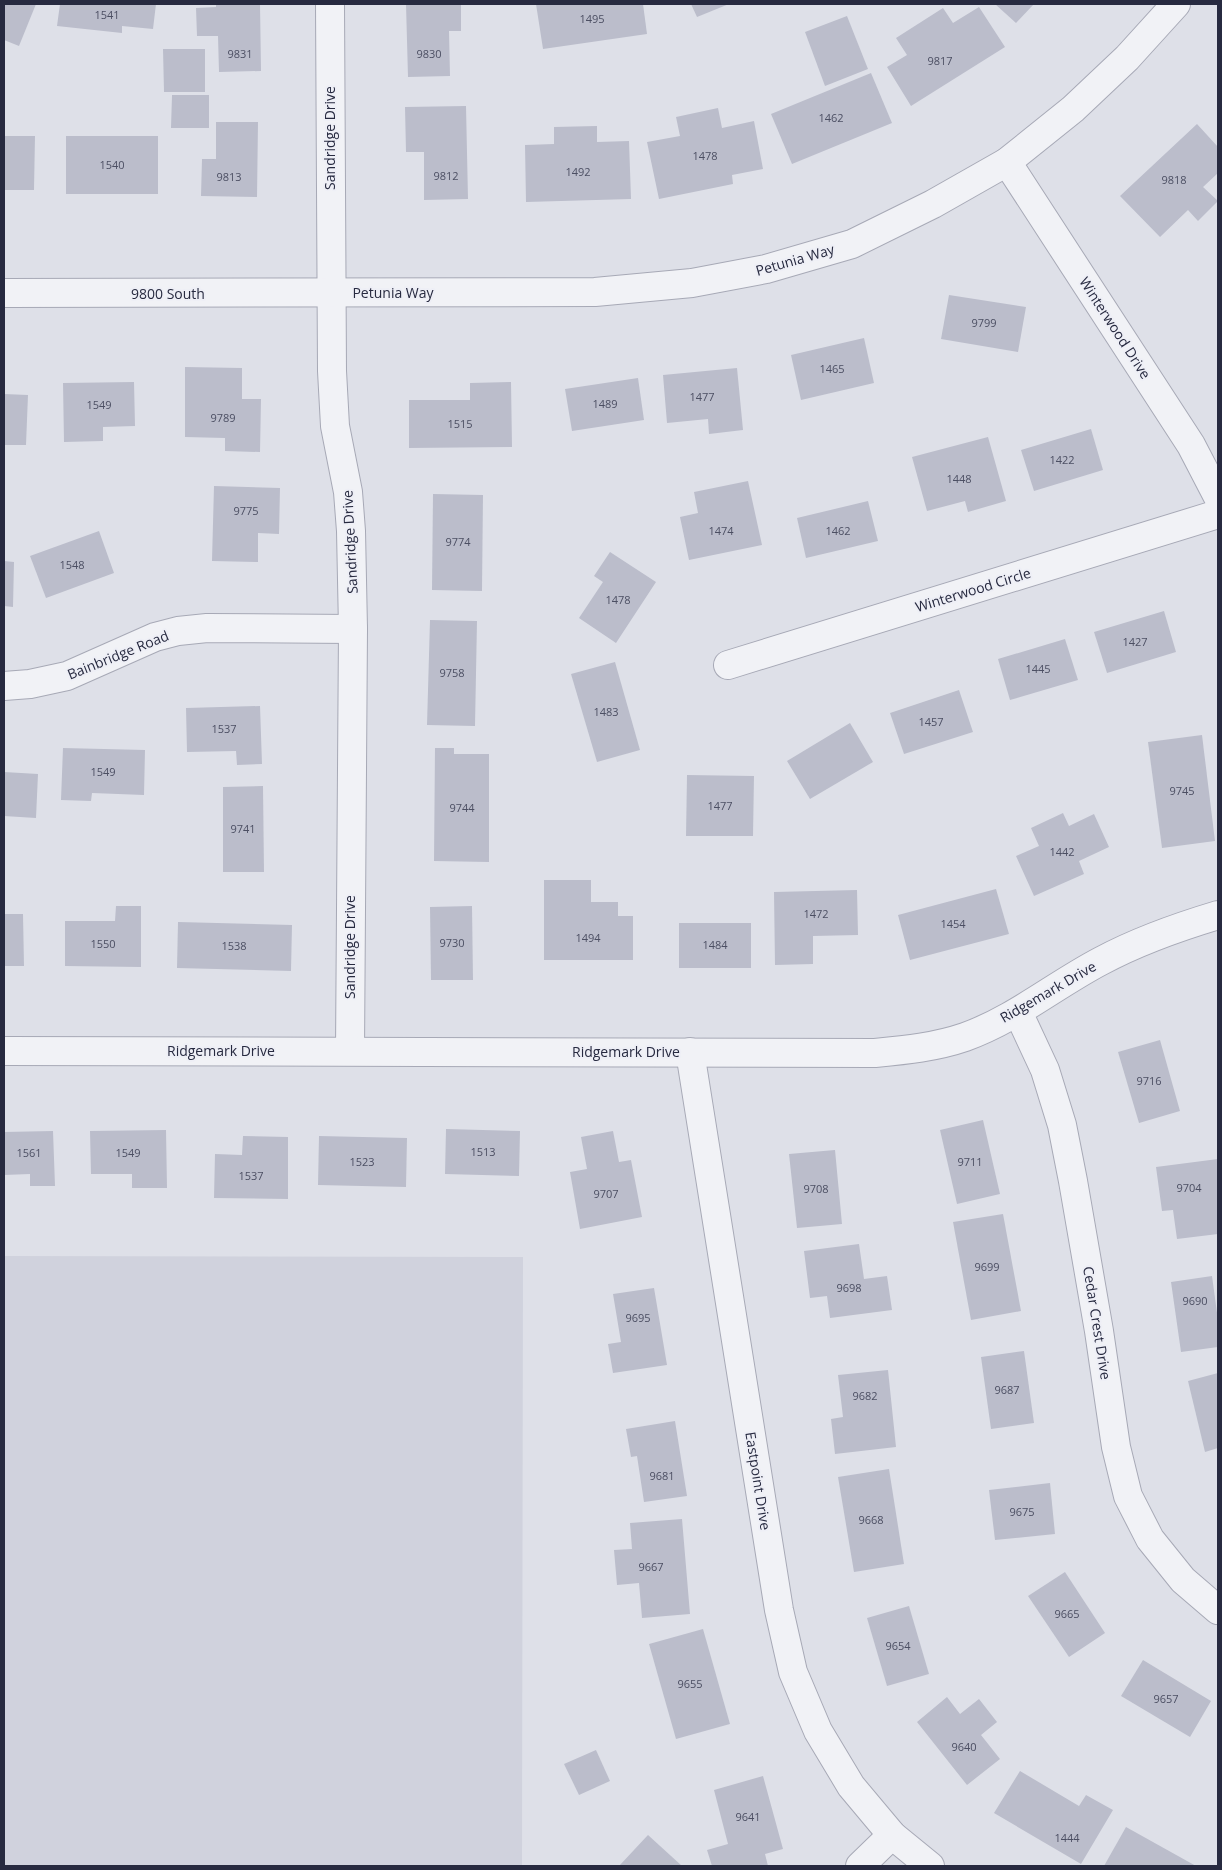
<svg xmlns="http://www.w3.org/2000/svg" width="1222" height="1870" font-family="'Open Sans',sans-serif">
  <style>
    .built { fill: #d0d2dd }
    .building { fill: #bbbdcb }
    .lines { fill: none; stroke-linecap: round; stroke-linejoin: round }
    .minor-casing { stroke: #a7a9b6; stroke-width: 30 }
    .tertiary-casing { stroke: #a7a9b6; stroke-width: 30 }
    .minor { stroke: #f1f2f6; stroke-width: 28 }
    .tertiary { stroke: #f1f2f6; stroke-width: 28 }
    .labels { text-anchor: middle; stroke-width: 4; stroke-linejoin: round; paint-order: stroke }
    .number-label { font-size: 11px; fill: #4c4f63 }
    .street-label { font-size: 14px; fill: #272a40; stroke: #eeeff6 }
  </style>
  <rect width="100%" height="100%" fill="#dee0e8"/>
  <!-- built -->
  <path class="built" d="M4 1256 523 1257 522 1866H4Z"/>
  <!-- building -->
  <g class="building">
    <path d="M4 4H36L19 46 4 40Z"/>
    <path d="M60 4H156L153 29 122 26V33L57 26Z"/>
    <path d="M216 4H260L261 71 219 72 218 36H197L196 8 216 7Z"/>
    <path d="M406 4H461V31H449L450 76 408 77Z"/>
    <path d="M536 4H643L647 34 543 49Z"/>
    <path d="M691 4H729L697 17Z"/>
    <path d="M995 4H1034L1016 23Z"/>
    <path d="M979 7 1005 47 911 106 887 67 907 55 896 38 943 8 953 23Z"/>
    <path d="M847 16 868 69 825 86 805 32Z"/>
    <path d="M163 49H205V92H164Z"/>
    <path d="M871 73 892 123 792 164 771 114Z"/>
    <path d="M172 95H209V128H171Z"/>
    <path d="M466 106 468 199 424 200V152H406L405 107Z"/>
    <path d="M718 108 722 128 754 121 763 169 732 175 733 184 659 199 647 142 680 136 676 117Z"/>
    <path d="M216 122H258L257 197 201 196 202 159H216Z"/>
    <path d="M1197 124 1218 147V173L1203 187 1218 201 1198 221 1188 210 1160 237 1120 196Z"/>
    <path d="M597 126V142L629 141 631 199 526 202 525 145 554 144V127Z"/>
    <path d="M4 136H35L34 190H4Z"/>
    <rect x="66" y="136" width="92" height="58"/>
    <path d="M949 295 1026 307 1018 352 941 339Z"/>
    <path d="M864 338 874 383 801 400 791 355Z"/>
    <path d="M185 367 242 368V399H261L260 452 225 451V438L185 437Z"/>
    <path d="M737 368 743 430 709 434 708 419 667 423 663 375Z"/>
    <path d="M638 378 644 420 572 431 565 389Z"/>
    <path d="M134 382 135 426 103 427V441L64 442 63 383Z"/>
    <path d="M511 382 512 447 409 448V400H470V383Z"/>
    <path d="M4 394 28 395 26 445H4Z"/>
    <path d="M1091 429 1103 470 1034 491 1021 450Z"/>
    <path d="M988 437 1006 501 968 512 965 501 927 511 912 457Z"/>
    <path d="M748 481 762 545 689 560 680 517 698 513 694 492Z"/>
    <path d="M214 486 280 488 279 534 258 533V562L212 561Z"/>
    <path d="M433 494 483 495 482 591 432 590Z"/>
    <path d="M868 501 878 541 806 558 797 518Z"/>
    <path d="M99 531 114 573 46 598 30 556Z"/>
    <path d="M610 552 656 582 616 643 579 618 603 582 594 576Z"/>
    <path d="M4 561 14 562 13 607 4 606Z"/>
    <path d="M1164 611 1176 652 1107 673 1094 632Z"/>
    <path d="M430 620 477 621 475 726 427 725Z"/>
    <path d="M1065 639 1078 680 1010 700 998 659Z"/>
    <path d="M615 662 640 750 597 762 571 674Z"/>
    <path d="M959 690 973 732 904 754 890 713Z"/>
    <path d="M260 706 262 764 237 765 236 751 187 752 186 708Z"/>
    <path d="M850 723 873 762 810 799 787 761Z"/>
    <path d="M1202 735 1215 841 1162 848 1148 742Z"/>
    <path d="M63 748 145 750 144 795 92 793 91 801 61 800Z"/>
    <path d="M435 748H454V754H489V862L434 861Z"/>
    <path d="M4 772 38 774 36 818 4 816Z"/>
    <path d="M687 775 754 776 753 836H686Z"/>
    <path d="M263 786 264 872H223V787Z"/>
    <path d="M1063 813 1069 826 1094 814 1109 847 1079 861 1084 874 1034 896 1016 856 1039 846 1031 828Z"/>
    <path d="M544 880H591V902H618V916H633V960H544Z"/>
    <path d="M996 889 1009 934 910 960 898 915Z"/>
    <path d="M857 890 858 935 813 936V964L775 965 774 892Z"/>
    <path d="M116 906H141V967L65 966V921H115Z"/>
    <path d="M472 906 473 980H431L430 907Z"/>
    <path d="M4 914H23L24 966H4Z"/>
    <path d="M178 922 292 925 291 971 177 968Z"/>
    <rect x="679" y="923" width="72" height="45"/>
    <path d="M1160 1040 1180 1111 1139 1123 1118 1052Z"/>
    <path d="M983 1120 1000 1194 957 1204 940 1130Z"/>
    <path d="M446 1129 520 1131 519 1176 445 1174Z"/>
    <path d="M166 1130 167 1188H132V1174H91L90 1131Z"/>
    <path d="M53 1131 55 1186H30V1174L4 1175V1132Z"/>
    <path d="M613 1131 619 1162 631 1160 642 1217 580 1229 570 1172 587 1169 581 1137Z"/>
    <path d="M243 1136 288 1137V1199L214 1198 215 1154 242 1155Z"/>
    <path d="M319 1136 407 1138 406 1187 318 1185Z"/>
    <path d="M835 1150 842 1224 797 1228 789 1154Z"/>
    <path d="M1218 1159V1234L1177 1239 1173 1210 1162 1211 1156 1167Z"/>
    <path d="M1003 1214 1021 1311 971 1320 953 1222Z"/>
    <path d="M859 1244 864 1279 887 1276 892 1310 830 1318 827 1296 810 1298 804 1251Z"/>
    <path d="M1212 1276 1218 1320V1347L1181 1352 1171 1282Z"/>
    <path d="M654 1288 667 1365 613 1373 608 1344 621 1342 613 1294Z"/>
    <path d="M1024 1351 1034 1423 991 1429 981 1357Z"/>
    <path d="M888 1370 896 1447 835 1454 831 1419 843 1417 838 1375Z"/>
    <path d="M1218 1373V1448L1205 1452 1188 1381Z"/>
    <path d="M675 1421 687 1496 644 1502 637 1456 631 1457 626 1429Z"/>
    <path d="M889 1469 904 1564 854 1572 838 1477Z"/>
    <path d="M1050 1483 1055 1534 995 1540 989 1490Z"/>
    <path d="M682 1519 690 1614 642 1618 639 1583 617 1585 614 1550 632 1549 630 1523Z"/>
    <path d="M1065 1572 1105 1633 1069 1657 1028 1596Z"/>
    <path d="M909 1606 929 1674 887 1686 867 1618Z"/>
    <path d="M703 1629 730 1724 676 1739 649 1644Z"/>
    <path d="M1143 1660 1211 1701 1190 1737 1121 1696Z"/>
    <path d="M947 1697 960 1714 979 1699 997 1722 981 1735 1000 1759 967 1785 917 1722Z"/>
    <path d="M596 1750 610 1781 579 1795 564 1764Z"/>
    <path d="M1020 1771 1079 1806 1086 1795 1113 1810 1081 1864 994 1813Z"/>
    <path d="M763 1776 783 1849 765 1854 768 1866H728V1865L712 1866 707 1850 728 1844 714 1790Z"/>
    <path d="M1126 1827 1196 1866H1104Z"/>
    <path d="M648 1835 682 1866H619Z"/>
  </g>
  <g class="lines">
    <defs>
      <g id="minor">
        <path d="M330 4 332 371 335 426 348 492 351 531 353 629 350 1051"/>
        <path d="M1007 162 1191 445 1218 497"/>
        <path d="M728 665 1218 514"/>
        <path d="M4 686 30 684 67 676 155 637 178 631 207 628 353 629"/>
        <path d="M1018 1012 1045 1070 1062 1125 1073 1181 1099 1331 1116 1447 1128 1496 1150 1539 1183 1580 1218 1610"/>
        <path d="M4 1051 875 1053C906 1050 936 1047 965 1037 1015 1019 1055 985 1101 961 1138 941 1178 927 1218 915"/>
        <path d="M690 1052 779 1610 793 1672 818 1731 851 1786 892 1835 930 1866"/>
        <path d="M860 1866 892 1835"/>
      </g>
      <path id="tertiary" d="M4 293 595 292 692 283 766 269 852 244 933 204 1007 162 1073 109 1127 58 1176 4"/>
    </defs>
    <!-- minor casing -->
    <use href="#minor" class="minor-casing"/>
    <!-- tertiary casing -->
    <use href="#tertiary" class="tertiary-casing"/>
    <!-- minor -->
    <use href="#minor" class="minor"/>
    <!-- tertiary -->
    <use href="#tertiary" class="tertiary"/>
  </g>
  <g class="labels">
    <!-- number labels -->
    <g class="number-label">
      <text x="107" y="19">1541</text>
      <text x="592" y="23">1495</text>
      <text x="240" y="58">9831</text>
      <text x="429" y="58">9830</text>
      <text x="940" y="65">9817</text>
      <text x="831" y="122">1462</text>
      <text x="705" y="160">1478</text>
      <text x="112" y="169">1540</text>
      <text x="578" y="176">1492</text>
      <text x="446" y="180">9812</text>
      <text x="229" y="181">9813</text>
      <text x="1174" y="184">9818</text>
      <text x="984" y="327">9799</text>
      <text x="832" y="373">1465</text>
      <text x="702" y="401">1477</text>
      <text x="605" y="408">1489</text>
      <text x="99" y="409">1549</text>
      <text x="223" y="422">9789</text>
      <text x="460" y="428">1515</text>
      <text x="1062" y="464">1422</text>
      <text x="959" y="483">1448</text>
      <text x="246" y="515">9775</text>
      <text x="721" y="535">1474</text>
      <text x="838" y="535">1462</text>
      <text x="458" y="546">9774</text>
      <text x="72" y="569">1548</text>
      <text x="618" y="604">1478</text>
      <text x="1135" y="646">1427</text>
      <text x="1038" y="673">1445</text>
      <text x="452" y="677">9758</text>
      <text x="606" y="716">1483</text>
      <text x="931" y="726">1457</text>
      <text x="224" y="733">1537</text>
      <text x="103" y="776">1549</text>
      <text x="1182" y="795">9745</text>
      <text x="720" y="810">1477</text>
      <text x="462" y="812">9744</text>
      <text x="243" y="833">9741</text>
      <text x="1062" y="856">1442</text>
      <text x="816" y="918">1472</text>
      <text x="953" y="928">1454</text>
      <text x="588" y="942">1494</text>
      <text x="452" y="947">9730</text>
      <text x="103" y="948">1550</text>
      <text x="715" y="949">1484</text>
      <text x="234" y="950">1538</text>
      <text x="1149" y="1085">9716</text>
      <text x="483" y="1156">1513</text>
      <text x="29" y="1157">1561</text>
      <text x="128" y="1157">1549</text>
      <text x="362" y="1166">1523</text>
      <text x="970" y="1166">9711</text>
      <text x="251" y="1180">1537</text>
      <text x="1189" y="1192">9704</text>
      <text x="816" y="1193">9708</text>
      <text x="606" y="1198">9707</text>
      <text x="987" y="1271">9699</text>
      <text x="849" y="1292">9698</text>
      <text x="1195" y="1305">9690</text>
      <text x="638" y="1322">9695</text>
      <text x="1007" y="1394">9687</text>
      <text x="865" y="1400">9682</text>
      <text x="662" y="1480">9681</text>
      <text x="1022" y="1516">9675</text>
      <text x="871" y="1524">9668</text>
      <text x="651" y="1571">9667</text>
      <text x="1067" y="1618">9665</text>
      <text x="898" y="1650">9654</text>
      <text x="690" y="1688">9655</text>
      <text x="1166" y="1703">9657</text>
      <text x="964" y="1751">9640</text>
      <text x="748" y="1821">9641</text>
      <text x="1067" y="1842">1444</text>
    </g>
    <!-- street labels -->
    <g class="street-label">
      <text transform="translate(330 138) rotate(-90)" y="5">Sandridge Drive</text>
      <text transform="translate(795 260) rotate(-16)" y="5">Petunia Way</text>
      <text x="393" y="298">Petunia Way</text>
      <text x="168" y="299">9800 South</text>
      <text transform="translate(1115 328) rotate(57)" y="5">Winterwood Drive</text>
      <text transform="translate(350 542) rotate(-93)" y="5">Sandridge Drive</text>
      <text transform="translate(973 590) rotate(-17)" y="5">Winterwood Circle</text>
      <text transform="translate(118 655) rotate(-22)" y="5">Bainbridge Road</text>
      <text transform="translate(350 947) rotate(-90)" y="5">Sandridge Drive</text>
      <text transform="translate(1048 992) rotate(-30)" y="5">Ridgemark Drive</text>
      <text x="221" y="1056">Ridgemark Drive</text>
      <text x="626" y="1057">Ridgemark Drive</text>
      <text transform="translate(1097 1323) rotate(81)" y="5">Cedar Crest Drive</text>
      <text transform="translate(758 1481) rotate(81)" y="5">Eastpoint Drive</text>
    </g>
  </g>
  <!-- border -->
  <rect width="1222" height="1870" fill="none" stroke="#272a40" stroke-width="10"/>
</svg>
